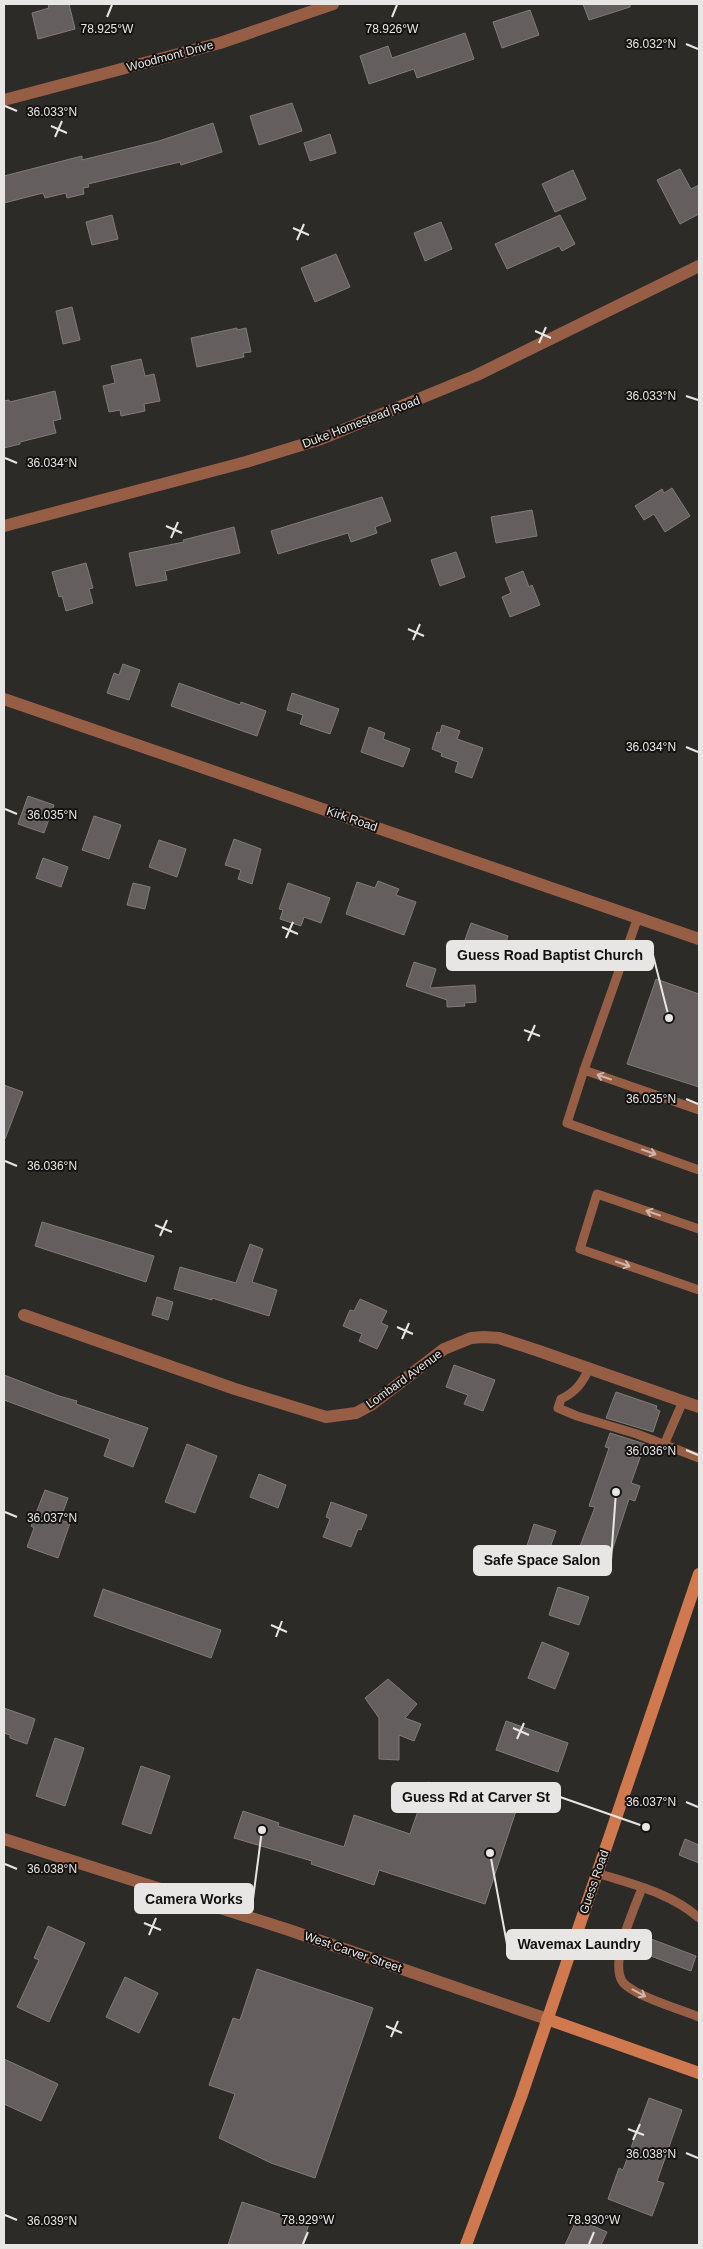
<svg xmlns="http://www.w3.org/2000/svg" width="703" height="2249" font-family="Arial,sans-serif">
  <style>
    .building { fill: #645f5e; stroke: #807b79 }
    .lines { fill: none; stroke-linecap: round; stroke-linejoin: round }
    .service { stroke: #965e44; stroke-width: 9 }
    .minor { stroke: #965e44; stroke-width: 12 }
    .tertiary { stroke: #965e44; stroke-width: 12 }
    .secondary { stroke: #d1794e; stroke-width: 12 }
    .oneway { stroke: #cbb6ac }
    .ticks { fill: none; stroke: #e8e6e4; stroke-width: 2 }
    .labels { text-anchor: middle; stroke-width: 4; stroke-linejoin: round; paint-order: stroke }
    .street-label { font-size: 12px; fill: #e8e6e4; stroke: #151312 }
    .ticks-label { font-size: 12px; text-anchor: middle; fill: #e8e6e4; stroke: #151312; stroke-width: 4; stroke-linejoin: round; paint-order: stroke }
    .leader { fill: none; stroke: #e8e6e4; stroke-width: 2 }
    .callout-dot { fill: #e8e6e4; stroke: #151312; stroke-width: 2 }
    .callout { fill: #e8e6e4; stroke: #e8e6e4; stroke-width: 2 }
    .callout-label { font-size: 14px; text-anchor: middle; font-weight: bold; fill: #111 }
  </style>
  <rect width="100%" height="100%" fill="#2d2b28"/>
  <!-- building -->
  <g class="building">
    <path d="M48 4H69L75 29 38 39 32 13 49 8Z"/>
    <path d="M583 4H630V7L589 20Z"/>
    <path d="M530 10 539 35 502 48 493 22Z"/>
    <path d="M465 33 474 59 417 78 414 69 369 84 360 56 388 46 392 58Z"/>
    <path d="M292 103 302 131 259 145 250 116Z"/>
    <path d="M213 123 222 152 181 165 180 162 88 184 89 187 83 188 84 194 67 198 66 193 45 198 43 193 4 203V176L82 156V160L159 141Z"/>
    <path d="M330 134 336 153 310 161 304 143Z"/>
    <path d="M680 169 691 189 699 185V214L680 224 657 180Z"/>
    <path d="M573 170 586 199 555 212 542 184Z"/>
    <path d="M112 215 118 239 92 245 86 222Z"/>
    <path d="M560 215 575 244 562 251 559 246 507 269 495 244Z"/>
    <path d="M441 222 452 249 425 261 414 233Z"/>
    <path d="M336 254 350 287 315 302 301 268Z"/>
    <path d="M72 307 80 340 63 344 56 311Z"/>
    <path d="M237 328V330L246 328 251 352 243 353 244 357 197 367 191 338Z"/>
    <path d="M141 359 145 376 154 374 160 401 144 404 145 411 121 416 120 410 109 412 103 386 115 383 111 366Z"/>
    <path d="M55 391 61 419 53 421 56 433 20 442V444L4 448V401L9 400 10 402Z"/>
    <path d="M672 488 690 516 665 532 654 514 644 520 635 506 662 489 664 493Z"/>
    <path d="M382 497 391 521 375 527 377 533 351 542 348 533 278 554 271 531Z"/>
    <path d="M532 510 537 536 496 543 491 517Z"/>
    <path d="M234 527 240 553 165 571 167 580 136 586 129 553 184 542 183 540Z"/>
    <path d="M456 552 465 577 440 586 431 560Z"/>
    <path d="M86 563 93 588 89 589 93 603 66 611 62 596 59 597 52 572Z"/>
    <path d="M523 571 529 587 532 585 540 605 510 617 502 597 511 593 505 578Z"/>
    <path d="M123 664 140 670 129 700 107 693 114 673 119 675Z"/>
    <path d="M179 683 240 705 241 702 266 711 257 736 171 706Z"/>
    <path d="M292 693 339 709 330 734 300 724 303 715 287 710Z"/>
    <path d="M442 725 460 731 457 739 483 748 472 778 455 772 458 762 441 756 442 753 432 749 437 732 440 733Z"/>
    <path d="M369 727 385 733 383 739 410 749 403 767 361 752Z"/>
    <path d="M28 796 54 805 44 833 18 824Z"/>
    <path d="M94 816 121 825 109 859 82 850Z"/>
    <path d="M234 839 261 849 252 884 238 879 241 870 225 865Z"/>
    <path d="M159 840 186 849 177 877 149 867Z"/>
    <path d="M43 858 68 867 61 887 36 878Z"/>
    <path d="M378 881 399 889 396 895 416 902 404 935 346 914 357 882 375 888Z"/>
    <path d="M133 883 150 887 145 909 127 905Z"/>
    <path d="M288 883 330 898 321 923 304 917 301 926 280 919 283 910 279 909Z"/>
    <path d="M471 923 508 936 499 964 490 961 488 968 473 963 475 956 461 951Z"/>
    <path d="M414 962 436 969 430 988 475 985 476 1002 464 1003 465 1006 447 1007V1000L406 986Z"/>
    <path d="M656 979 699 994V1087L627 1064Z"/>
    <path d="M4 1085 23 1092 5 1139 4 1138Z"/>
    <path d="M42 1222 154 1256 146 1282 35 1246Z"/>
    <path d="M250 1244 263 1249 252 1282 277 1290 269 1316 212 1298V1300L174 1289 180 1267 236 1283Z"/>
    <path d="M157 1297 173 1302 168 1320 152 1315Z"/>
    <path d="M360 1299 387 1311 381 1323 388 1326 377 1349 359 1341 362 1334 343 1326 350 1310 354 1311Z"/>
    <path d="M454 1365 495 1380 483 1411 464 1404 468 1395 446 1387Z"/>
    <path d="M4 1375 59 1396 77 1401 76 1404 148 1428 133 1467 104 1456 110 1439 4 1400Z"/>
    <path d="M616 1392 657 1406 656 1409 660 1411 653 1432 606 1418Z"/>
    <path d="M610 1433 645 1444 631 1483 640 1486 635 1501 629 1499 609 1560 579 1549 595 1507 589 1506 609 1448 605 1447Z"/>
    <path d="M187 1444 217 1456 195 1513 165 1502Z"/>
    <path d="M259 1474 286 1485 278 1508 250 1497Z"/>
    <path d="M45 1490 68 1498 60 1520 70 1523 58 1558 27 1547 34 1528 31 1526Z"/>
    <path d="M331 1502 367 1515 361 1530 358 1529 351 1547 323 1537 330 1519 326 1517Z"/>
    <path d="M534 1524 556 1531 546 1559 525 1552Z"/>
    <path d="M558 1587 589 1597 579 1625 549 1615Z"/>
    <path d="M103 1589 221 1630 211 1658 94 1616Z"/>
    <path d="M542 1642 569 1653 555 1689 528 1678Z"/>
    <path d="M388 1679 417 1704 405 1718 421 1724 414 1741 399 1735V1760L379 1759V1718L365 1698Z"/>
    <path d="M4 1708 35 1719 27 1744 10 1738V1735L4 1733Z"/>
    <path d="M506 1721 568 1743 558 1772 496 1750Z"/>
    <path d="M55 1738 84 1748 65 1806 36 1796Z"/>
    <path d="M141 1766 170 1776 151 1834 122 1824Z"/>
    <path d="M428 1782 516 1811 485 1904 379 1870 374 1885 311 1864 312 1861 234 1838 243 1811 279 1823 278 1826 344 1847 354 1815 410 1834Z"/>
    <path d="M685 1839 699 1845V1863L679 1855Z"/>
    <path d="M48 1926 85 1943 49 2022 17 2007 39 1960 34 1958Z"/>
    <path d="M638 1934 696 1956 691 1971 632 1949Z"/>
    <path d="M257 1969 373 2008 315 2178 271 2163 219 2138 235 2094 209 2085 233 2018 240 2020Z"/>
    <path d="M125 1977 158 1993 139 2033 106 2017Z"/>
    <path d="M4 2059 58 2084 41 2121 4 2104Z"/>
    <path d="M649 2098 682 2110 657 2181 664 2183 652 2216 608 2199 619 2168 623 2170Z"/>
    <path d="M242 2202 309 2224 302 2245H228Z"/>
    <path d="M577 2219 607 2232 601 2245H565Z"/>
  </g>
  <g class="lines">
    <!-- service -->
    <g class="service">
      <path d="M584 1070 638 917"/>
      <path d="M699 1110 584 1070 567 1123 699 1170"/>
      <path d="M699 1229 597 1194 580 1249 699 1290"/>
      <path d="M589 1369C582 1383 576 1392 561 1399L558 1408 577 1416 637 1434 699 1458"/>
      <path d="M664 1445 683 1401"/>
      <path d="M597 1873C632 1884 671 1893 699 1918"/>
      <path d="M642 1888C634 1910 610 1960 622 1981 631 1995 682 2010 699 2017"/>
    </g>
    <!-- minor -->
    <g class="minor">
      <path d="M4 100 220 43 333 4"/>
      <path d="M4 526 246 462 321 439 477 375 699 266"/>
      <path d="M4 699 699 939"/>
      <path d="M24 1315 235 1389 326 1417 356 1413 371 1405 444 1349 471 1338 484 1337 499 1338 536 1350 699 1407"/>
    </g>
    <!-- tertiary -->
    <path class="tertiary" d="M4 1839 289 1930 547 2019"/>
    <!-- secondary -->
    <g class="secondary">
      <path d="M547 2019 699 2073"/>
      <path d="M466 2245 521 2097 699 1574"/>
    </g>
  </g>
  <!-- one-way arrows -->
  <defs><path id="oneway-shaft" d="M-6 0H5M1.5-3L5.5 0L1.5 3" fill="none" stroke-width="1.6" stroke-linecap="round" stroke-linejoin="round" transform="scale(1.25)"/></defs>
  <g class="oneway">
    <use href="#oneway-shaft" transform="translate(604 1077) rotate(-161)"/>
    <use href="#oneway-shaft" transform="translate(649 1152) rotate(19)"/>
    <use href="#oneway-shaft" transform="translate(653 1213) rotate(-161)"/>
    <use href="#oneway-shaft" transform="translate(623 1264) rotate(19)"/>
    <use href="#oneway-shaft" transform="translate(639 1993) rotate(28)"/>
  </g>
  <!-- ticks -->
  <path class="ticks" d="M107 17 112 5M392 17 397 5M686 44 698 49M5 106 17 111M51 126 67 133M55 137 62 121M293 228 309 235M297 240 304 224M535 331 551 338M539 343 546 327M686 396 698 400M5 458 17 463M166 526 182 533M171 538 178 522M408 629 424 636M413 640 420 624M686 747 698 752M5 809 17 814M282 927 298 934M286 938 293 922M524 1030 540 1036M528 1041 535 1025M686 1099 698 1104M5 1161 17 1166M155 1225 172 1232M160 1236 167 1220M397 1327 413 1334M402 1339 409 1323M686 1450 698 1455M5 1512 17 1517M271 1625 287 1632M276 1637 282 1621M513 1728 529 1735M517 1739 524 1723M686 1802 698 1807M5 1864 17 1869M144 1923 161 1930M149 1935 156 1918M386 2026 402 2033M391 2037 398 2021M628 2129 644 2135M633 2140 640 2124M686 2153 698 2158M5 2215 17 2220M303 2244 308 2232M589 2244 594 2232"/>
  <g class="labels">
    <!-- street labels -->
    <g class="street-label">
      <text transform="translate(170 56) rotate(-15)" y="4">Woodmont Drive</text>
      <text transform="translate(361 422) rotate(-21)" y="4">Duke Homestead Road</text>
      <text transform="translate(352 819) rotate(19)" y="4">Kirk Road</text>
      <text transform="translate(404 1379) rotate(-36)" y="4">Lombard Avenue</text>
      <text transform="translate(594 1882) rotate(-71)" y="4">Guess Road</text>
      <text transform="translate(353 1952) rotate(19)" y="4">West Carver Street</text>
    </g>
  </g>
  <g class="ticks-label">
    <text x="107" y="33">78.925°W</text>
    <text x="392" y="33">78.926°W</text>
    <text x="651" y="48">36.032°N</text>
    <text x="52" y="116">36.033°N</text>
    <text x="651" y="400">36.033°N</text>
    <text x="52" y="467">36.034°N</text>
    <text x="651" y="751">36.034°N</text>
    <text x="52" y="819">36.035°N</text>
    <text x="651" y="1103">36.035°N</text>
    <text x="52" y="1170">36.036°N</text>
    <text x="651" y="1455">36.036°N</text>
    <text x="52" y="1522">36.037°N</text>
    <text x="651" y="1806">36.037°N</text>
    <text x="52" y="1873">36.038°N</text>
    <text x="651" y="2158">36.038°N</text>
    <text x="308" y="2224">78.929°W</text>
    <text x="594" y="2224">78.930°W</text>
    <text x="52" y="2225">36.039°N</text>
  </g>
  <!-- callouts -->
  <path class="leader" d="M669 1018L653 955M616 1492L611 1560M646 1827L560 1797M262 1830L253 1899M490 1853L507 1944"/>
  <g class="callout-dot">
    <circle cx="669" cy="1018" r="5"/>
    <circle cx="616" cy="1492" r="5"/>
    <circle cx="646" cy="1827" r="5"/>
    <circle cx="262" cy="1830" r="5"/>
    <circle cx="490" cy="1853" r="5"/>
  </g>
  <g class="callout">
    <rect x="447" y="941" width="206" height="29" rx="5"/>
    <rect x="474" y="1546" width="137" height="29" rx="5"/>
    <rect x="392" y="1783" width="168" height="29" rx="5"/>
    <rect x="135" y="1884" width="118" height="29" rx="5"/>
    <rect x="507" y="1930" width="144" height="29" rx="5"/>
  </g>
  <g class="callout-label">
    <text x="550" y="960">Guess Road Baptist Church</text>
    <text x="542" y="1565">Safe Space Salon</text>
    <text x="476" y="1802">Guess Rd at Carver St</text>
    <text x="194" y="1904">Camera Works</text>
    <text x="579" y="1949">Wavemax Laundry</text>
  </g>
  <!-- border -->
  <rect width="703" height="2249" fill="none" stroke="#e8e6e4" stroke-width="10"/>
</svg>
